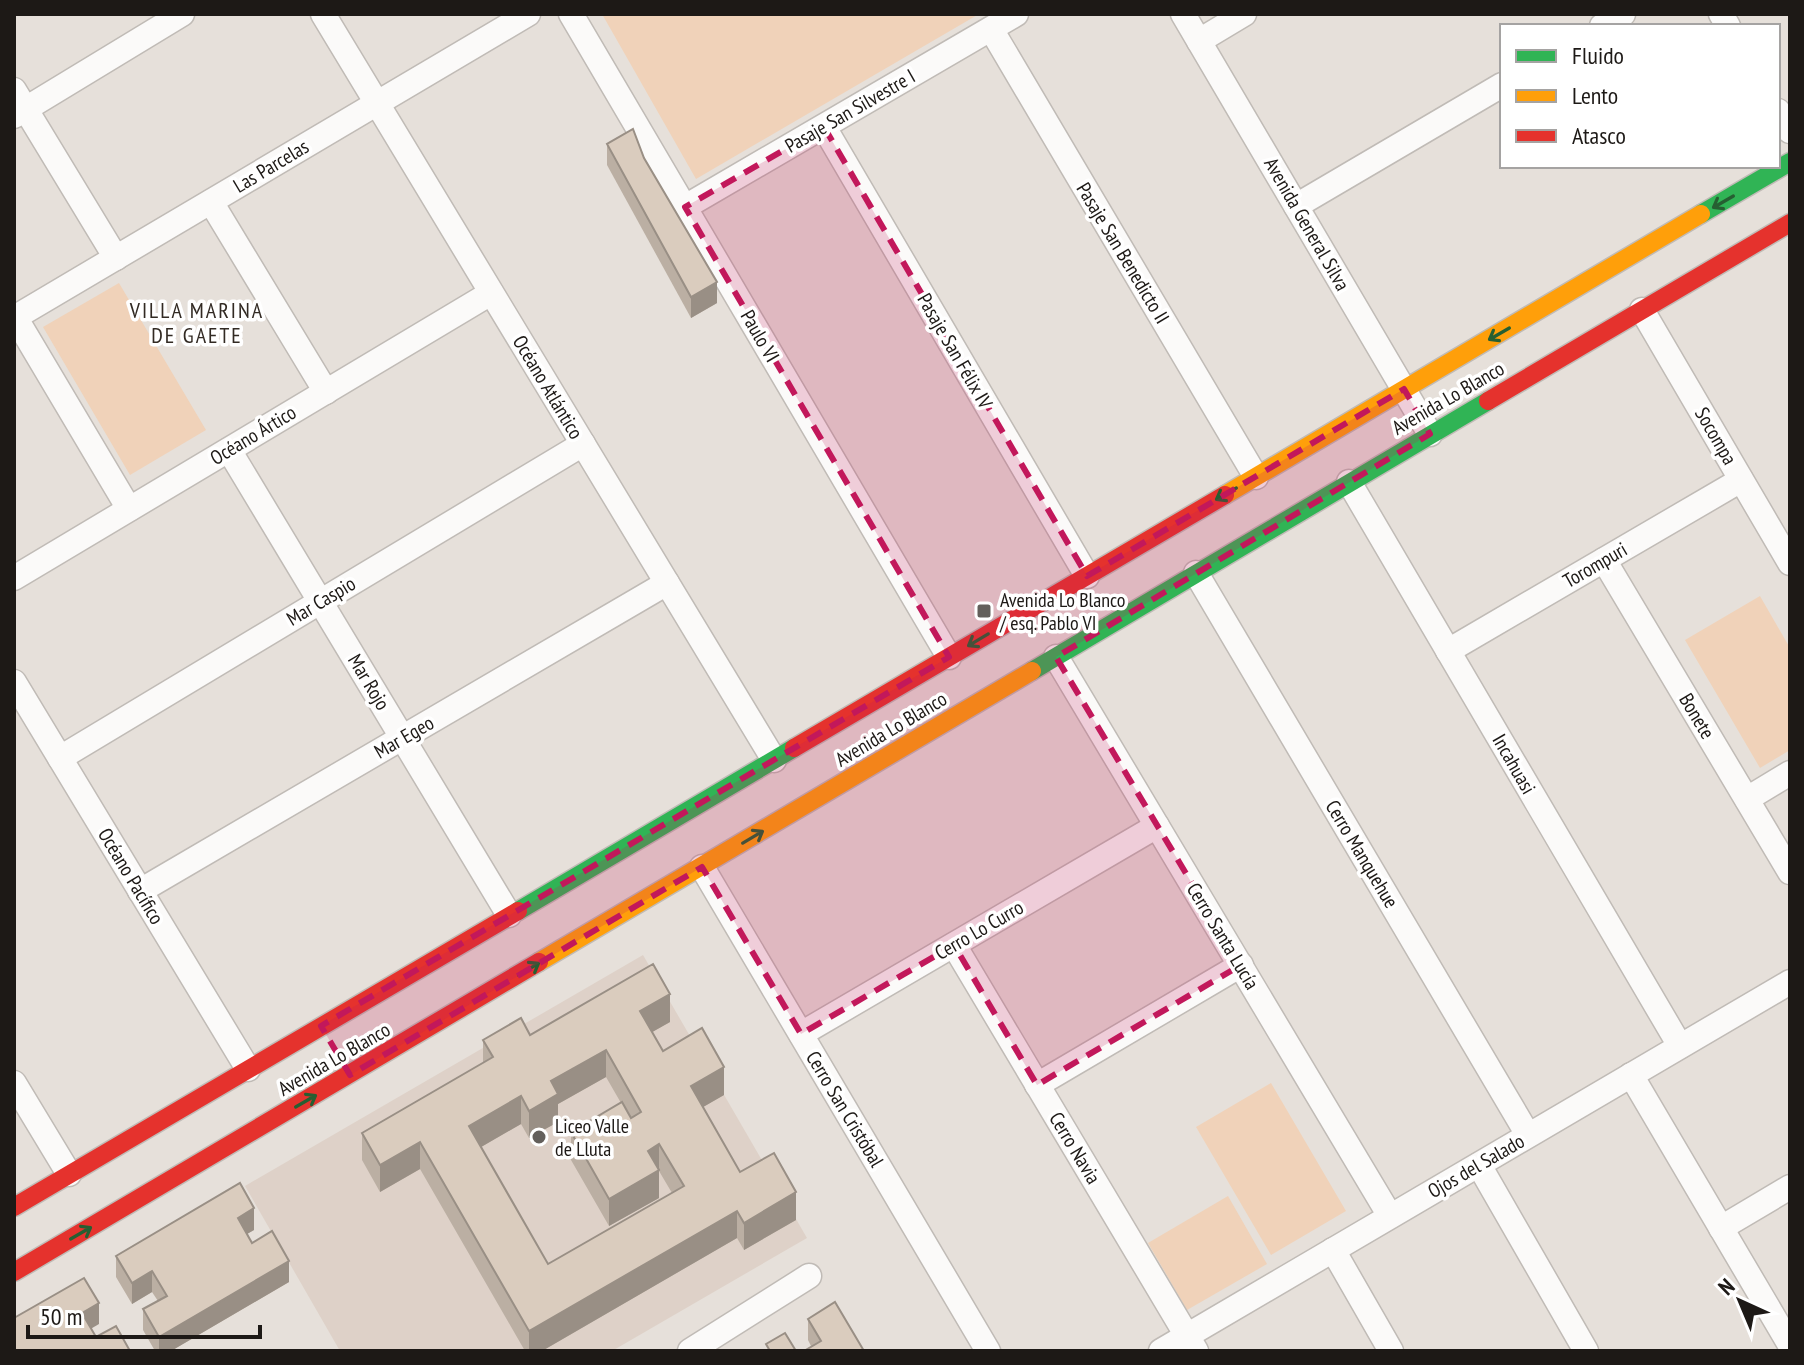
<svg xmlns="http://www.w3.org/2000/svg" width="1804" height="1365" font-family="'PT Sans Narrow',sans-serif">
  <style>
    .built { fill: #ded1c8 }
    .green { fill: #f0d2b9 }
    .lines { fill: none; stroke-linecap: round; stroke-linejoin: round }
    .street-casing { stroke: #c0bbb6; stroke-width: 27 }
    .fast-casing { stroke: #c0bbb6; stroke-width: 21 }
    .slow-casing { stroke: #c0bbb6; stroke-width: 21 }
    .jam-casing { stroke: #c0bbb6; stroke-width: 21 }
    .street { stroke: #fbfaf9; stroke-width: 24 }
    .fast { stroke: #30b455; stroke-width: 18 }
    .slow { stroke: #ff9f0a; stroke-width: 18 }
    .jam { stroke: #e5322d; stroke-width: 18 }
    .wall { fill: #bbafa3; fill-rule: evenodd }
    .shaded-wall { fill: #998f85 }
    .building { fill: #daccbe; stroke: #998f85; stroke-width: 2; fill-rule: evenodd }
    .oneway { stroke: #265f32 }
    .marked { fill: #c2185b; fill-opacity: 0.2; stroke: #c2185b; stroke-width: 6; stroke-dasharray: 16 10; stroke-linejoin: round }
    .poi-dot { fill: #635f5b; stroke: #fff; stroke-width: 3 }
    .labels { text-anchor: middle; stroke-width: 7; stroke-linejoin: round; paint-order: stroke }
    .street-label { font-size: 20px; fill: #1d1916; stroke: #fff }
    .poi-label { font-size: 20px; fill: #1d1916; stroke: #fff; text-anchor: start }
    .neighbourhood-label { font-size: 22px; letter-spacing: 2px; fill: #322a23; stroke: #fff }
  </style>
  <rect width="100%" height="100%" fill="#e6e0da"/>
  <!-- built -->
  <path class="built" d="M643 955 807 1238 612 1351H340L245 1186Z"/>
  <!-- green -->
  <g class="green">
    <path d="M602 14H979L696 179Z"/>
    <path d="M119 283 206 430 130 475 43 327Z"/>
    <path d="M1760 596 1790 648V750L1760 768 1685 640Z"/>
    <path d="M1271 1083 1346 1211 1271 1255 1196 1127Z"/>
    <path d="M1228 1196 1267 1264 1187 1310 1148 1243Z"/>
  </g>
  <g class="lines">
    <defs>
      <g id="street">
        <path d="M323 14 774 760"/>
        <path d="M571 14 949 657"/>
        <path d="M1183 14 1430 434"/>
        <path d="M1721 14 1728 26"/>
        <path d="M1602 26 1623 14"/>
        <path d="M991 29 1256 477"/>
        <path d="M1199 41 1244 14"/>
        <path d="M14 90 116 258"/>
        <path d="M1778 111 1790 131"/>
        <path d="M14 116 182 14"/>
        <path d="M824 127 1087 576"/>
        <path d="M211 202 326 392"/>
        <path d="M1296 206 1502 85"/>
        <path d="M685 207 1016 14"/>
        <path d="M1642 310 1790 563"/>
        <path d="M15 317 129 509"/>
        <path d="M14 318 528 14"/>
        <path d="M229 450 509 915"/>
        <path d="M1349 482 1680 1046"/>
        <path d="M1604 560 1790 872"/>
        <path d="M1196 573 1528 1135"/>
        <path d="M14 578 491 293"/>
        <path d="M1448 651 1741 480"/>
        <path d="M1056 657 1390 1216"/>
        <path d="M14 682 248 1069"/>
        <path d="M60 758 583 444"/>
        <path d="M1747 799 1790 773"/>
        <path d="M702 867 988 1351"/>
        <path d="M140 891 667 583"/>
        <path d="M954 945 1196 1351"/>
        <path d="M801 1034 1157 826"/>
        <path d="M1631 1075 1790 1345"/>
        <path d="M14 1083 69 1174"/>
        <path d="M1037 1085 1241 965"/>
        <path d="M1479 1165 1586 1351"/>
        <path d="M1721 1228 1790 1187"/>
        <path d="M1333 1250 1391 1351"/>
        <path d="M690 1351 809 1276"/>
        <path d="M1161 1351 1790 982"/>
      </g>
      <g id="fast">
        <path d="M1701 214 1790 162"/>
        <path d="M1032 671 1488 401"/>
        <path d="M518 911 794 748"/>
      </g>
      <g id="slow">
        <path d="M1225 495 1701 214"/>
        <path d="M539 962 1032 671"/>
      </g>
      <g id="jam">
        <path d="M1488 401 1790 223"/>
        <path d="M794 748 1225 495"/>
        <path d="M14 1207 518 911"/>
        <path d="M14 1272 539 962"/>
      </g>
    </defs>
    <!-- street casing -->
    <use href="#street" class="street-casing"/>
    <!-- fast casing -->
    <use href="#fast" class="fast-casing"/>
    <!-- slow casing -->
    <use href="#slow" class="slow-casing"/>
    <!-- jam casing -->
    <use href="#jam" class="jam-casing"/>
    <!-- street -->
    <use href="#street" class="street"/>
    <!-- fast -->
    <use href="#fast" class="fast"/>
    <!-- slow -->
    <use href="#slow" class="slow"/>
    <!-- jam -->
    <use href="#jam" class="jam"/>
  </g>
  <!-- wall -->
  <g class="wall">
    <path d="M607 144 644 158 717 303 691 318 607 165Z"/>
    <path d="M670 1022 652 1032 663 1051 724 1095 703 1107 740 1172 796 1220 744 1250 737 1238 542 1351H525L420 1169 380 1192 362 1160V1133L483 1063V1040ZM606 1077 621 1103 571 1132V1160L609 1226 659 1198V1171L672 1193 548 1264 481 1147 521 1124 529 1138 558 1122V1104Z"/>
    <path d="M254 1230 247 1234 252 1243 289 1282 171 1351H155L143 1330V1309L158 1301 152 1292 132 1304 116 1277V1256Z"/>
    <path d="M808 1319 864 1351 811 1346 808 1340Z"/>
  </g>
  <!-- shaded-wall -->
  <g class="shaded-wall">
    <path d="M717 282V303L691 318V297Z"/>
    <path d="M670 994V1022L640 1039V1011Z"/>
    <path d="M606 1050V1077L558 1104V1122L529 1138V1111L551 1081Z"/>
    <path d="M724 1067V1095L691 1114V1086Z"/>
    <path d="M521 1096V1124L469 1154V1126Z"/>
    <path d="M420 1142V1169L380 1192V1165Z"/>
    <path d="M659 1144V1198L609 1226V1199L648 1151Z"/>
    <path d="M796 1192V1220L744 1250V1223Z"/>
    <path d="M254 1208V1230L238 1239V1218Z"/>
    <path d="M737 1211V1238L542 1351H529V1331Z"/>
    <path d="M289 1261V1282L171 1351H159V1337Z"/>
    <path d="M152 1271V1292L132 1304V1283Z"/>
    <path d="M99 1303V1324L82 1334V1313Z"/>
  </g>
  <!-- building -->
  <g class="building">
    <path d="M633 129 644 158 717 282 691 297 607 144Z"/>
    <path d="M653 964 670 994 640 1011 663 1051 702 1028 724 1067 691 1086 740 1172 774 1153 796 1192 744 1223 737 1211 529 1331 420 1142 380 1165 362 1133 493 1057 483 1040 521 1018 530 1035ZM606 1050 641 1112 631 1118 622 1102 571 1132 609 1199 659 1170 648 1151 659 1144 684 1186 548 1264 469 1126 521 1096 529 1111 558 1094 551 1081Z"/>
    <path d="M240 1183 254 1208 238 1218 252 1243 272 1231 289 1261 159 1337 143 1309 167 1296 152 1271 132 1283 116 1256Z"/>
    <path d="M84 1278 99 1303 82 1313 96 1337 116 1326 130 1351H14V1318Z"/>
    <path d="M835 1302 864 1351H804L821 1341 808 1319Z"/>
    <path d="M785 1333 796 1351H770L766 1344Z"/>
  </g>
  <!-- one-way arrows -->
  <defs><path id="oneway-shaft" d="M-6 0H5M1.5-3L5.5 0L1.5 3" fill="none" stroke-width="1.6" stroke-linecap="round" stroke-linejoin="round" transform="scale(2)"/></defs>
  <g class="oneway">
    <use href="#oneway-shaft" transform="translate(1723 202) rotate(150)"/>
    <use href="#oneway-shaft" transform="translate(1499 334) rotate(150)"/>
    <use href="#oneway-shaft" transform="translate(1226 494) rotate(150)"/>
    <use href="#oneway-shaft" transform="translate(978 640) rotate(149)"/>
    <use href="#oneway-shaft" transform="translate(753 837) rotate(-31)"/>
    <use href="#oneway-shaft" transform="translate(529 969) rotate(-31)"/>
    <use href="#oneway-shaft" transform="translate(306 1101) rotate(-30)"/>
    <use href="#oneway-shaft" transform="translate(81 1233) rotate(-30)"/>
  </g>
  <!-- marked area -->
  <path class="marked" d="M824 127 1087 576 1404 389 1430 434 1056 657 1241 965 1037 1085 954 945 801 1034 702 867 350 1075 321 1026 949 657 685 207Z"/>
  <!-- markers -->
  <g class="poi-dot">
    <rect x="976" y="603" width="16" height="16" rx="4"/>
    <circle cx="539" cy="1137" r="8"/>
  </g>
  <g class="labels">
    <!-- street labels -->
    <g class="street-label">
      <text transform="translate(850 111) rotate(-30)" y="7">Pasaje San Silvestre I</text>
      <text transform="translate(271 166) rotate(-31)" y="7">Las Parcelas</text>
      <text transform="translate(1307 224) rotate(60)" y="7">Avenida General Silva</text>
      <text transform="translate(1123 253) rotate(59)" y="7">Pasaje San Benedicto II</text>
      <text transform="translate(760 336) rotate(60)" y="7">Paulo VI</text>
      <text transform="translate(955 351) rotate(60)" y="7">Pasaje San Félix IV</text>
      <text transform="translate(548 387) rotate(59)" y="7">Océano Atlántico</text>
      <text transform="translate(1448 398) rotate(-30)" y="7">Avenida Lo Blanco</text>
      <text transform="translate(253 435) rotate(-31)" y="7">Océano Ártico</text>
      <text transform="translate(1716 436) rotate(60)" y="7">Socompa</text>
      <text transform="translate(1595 565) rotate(-30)" y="7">Torompuri</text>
      <text transform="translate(321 601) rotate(-31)" y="7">Mar Caspio</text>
      <text transform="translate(369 682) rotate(59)" y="7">Mar Rojo</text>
      <text transform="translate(1697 716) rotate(59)" y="7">Bonete</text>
      <text transform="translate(891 729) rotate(-31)" y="7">Avenida Lo Blanco</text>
      <text transform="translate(404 737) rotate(-30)" y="7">Mar Egeo</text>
      <text transform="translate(1514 764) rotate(60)" y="7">Incahuasi</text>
      <text transform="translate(1362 854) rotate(59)" y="7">Cerro Manquehue</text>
      <text transform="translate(131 876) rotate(59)" y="7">Océano Pacífico</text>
      <text transform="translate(979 930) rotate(-30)" y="7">Cerro Lo Curro</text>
      <text transform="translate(1223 936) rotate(59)" y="7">Cerro Santa Lucía</text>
      <text transform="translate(334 1059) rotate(-30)" y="7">Avenida Lo Blanco</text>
      <text transform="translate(845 1109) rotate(59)" y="7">Cerro San Cristóbal</text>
      <text transform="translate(1075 1148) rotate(59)" y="7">Cerro Navia</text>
      <text transform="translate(1476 1166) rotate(-30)" y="7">Ojos del Salado</text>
    </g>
    <!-- poi labels -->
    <g class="poi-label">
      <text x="1000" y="607">Avenida Lo Blanco<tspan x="1000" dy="23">/ esq. Pablo VI</tspan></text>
      <text x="555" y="1133">Liceo Valle<tspan x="555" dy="23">de Lluta</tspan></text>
    </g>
    <!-- neighbourhood labels -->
    <g class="neighbourhood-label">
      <text x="197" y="318">VILLA MARINA<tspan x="197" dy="25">DE GAETE</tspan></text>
    </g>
  </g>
  <!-- border -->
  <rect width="1804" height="1365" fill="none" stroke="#1d1916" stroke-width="32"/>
  <!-- legend -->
  <rect x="1500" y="24" width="280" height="144" fill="#ffffff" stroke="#a5a3a2" stroke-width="2"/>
  <rect x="1516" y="50" width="40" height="12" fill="#30b455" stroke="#a5a3a2" stroke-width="2"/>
  <text x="1572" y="64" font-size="24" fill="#1d1916">Fluido</text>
  <rect x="1516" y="90" width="40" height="12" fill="#ff9f0a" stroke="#a5a3a2" stroke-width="2"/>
  <text x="1572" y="104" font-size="24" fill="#1d1916">Lento</text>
  <rect x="1516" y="130" width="40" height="12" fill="#e5322d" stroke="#a5a3a2" stroke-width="2"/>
  <text x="1572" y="144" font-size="24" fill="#1d1916">Atasco</text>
  <!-- north arrow -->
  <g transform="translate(1740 1301) rotate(316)" stroke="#ffffff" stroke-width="6" paint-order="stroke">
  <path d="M0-6L14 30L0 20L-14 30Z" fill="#1d1916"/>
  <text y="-12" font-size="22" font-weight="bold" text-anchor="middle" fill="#1d1916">N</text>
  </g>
  <!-- scale -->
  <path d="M28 1325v12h232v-12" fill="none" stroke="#1d1916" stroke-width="4"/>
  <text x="40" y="1325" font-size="24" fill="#1d1916" stroke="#ffffff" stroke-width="6" paint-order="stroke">50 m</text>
</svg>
